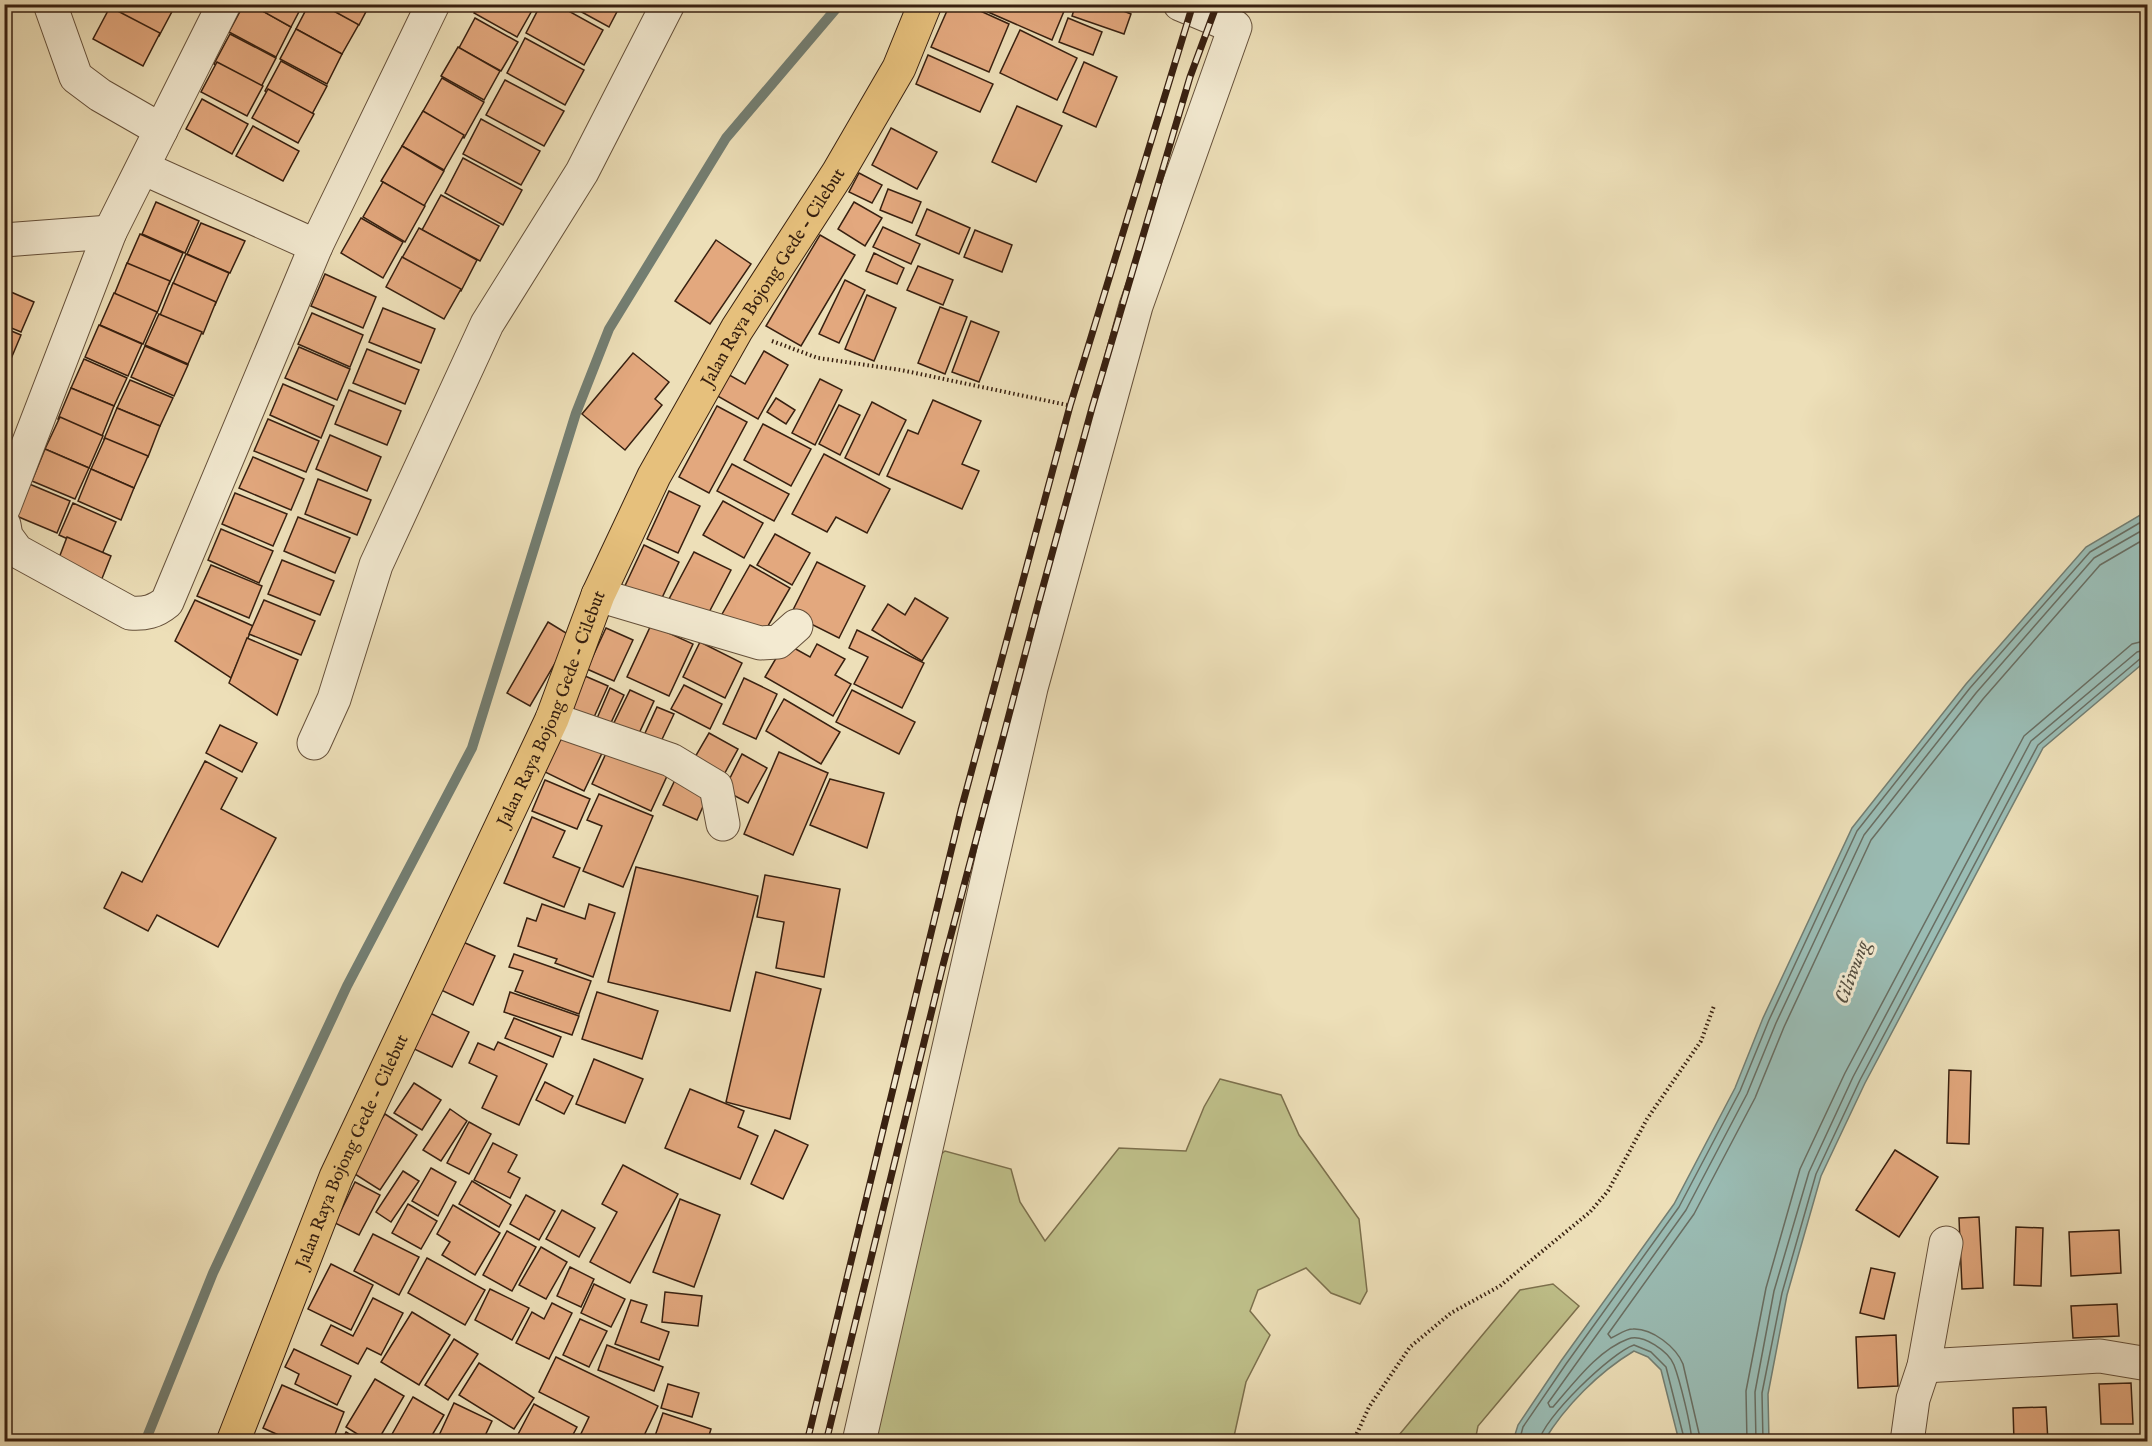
<svg xmlns="http://www.w3.org/2000/svg" width="2152" height="1446" font-family="'IM FELL English',serif">
  <style>
    .green { fill: #bfc08a; stroke: #7c704d; stroke-width: 1.5 }
    .water { fill: #9abcb4; stroke: #737e72; stroke-width: 1.5 }
    .lines { fill: none; stroke-linecap: round; stroke-linejoin: round }
    .shore { stroke: #696e62; stroke-width: 1.5 }
    .stream { stroke: #737e72; stroke-width: 10 }
    .building { fill: #e3a87e; stroke: #382010; stroke-width: 1.5 }
    .minor-casing { stroke: #65503a; stroke-width: 35 }
    .major-casing { stroke: #382010; stroke-width: 35 }
    .path { stroke: #382010; stroke-width: 4; stroke-dasharray: 1.5 3; stroke-linecap: butt }
    .minor { stroke: #f3ead1; stroke-width: 33 }
    .major { stroke: #e6c07c; stroke-width: 33 }
    .rail-casing { stroke: #382010; stroke-width: 7 }
    .rail { stroke: #f3ead1; stroke-width: 4.5; stroke-dasharray: 14; stroke-linecap: butt }
    .labels { text-anchor: middle; stroke-width: 6; stroke-linejoin: round; paint-order: stroke }
    .street-label { font-size: 18px; fill: #382010; stroke: #f3ead1 }
    .water-label { font-size: 20px; font-style: italic; fill: #554f41; stroke: #f3ead1 }
  </style>
  <rect width="100%" height="100%" fill="#eddfb8"/>
  <filter id="stains"><feTurbulence type="fractalNoise" baseFrequency=".00333" numOctaves="4"/><feColorMatrix values="0 0 0 0 .2 0 0 0 0 .09 0 0 0 0 .02 0 0 0 .5 -.17"/></filter>
  <radialGradient id="worn" r=".72"><stop offset=".6" stop-color="#630" stop-opacity="0"/><stop offset="1" stop-color="#630" stop-opacity=".3"/></radialGradient>
  <!-- green -->
  <g class="green">
    <path d="M1220 1079 1281 1095 1299 1135 1359 1219 1367 1291 1360 1304 1331 1293 1306 1268 1258 1290 1250 1311 1270 1335 1246 1382 1233 1441 974 1442 961 1436 928 1439 924 1442H847L915 1175 945 1151 1011 1169 1020 1202 1045 1241 1119 1148 1186 1151 1204 1107Z"/>
    <path d="M1553 1284 1579 1306 1478 1426 1475 1441H1394L1520 1290Z"/>
  </g>
  <!-- water -->
  <path class="water" d="M2147 511V660L2043 748 1865 1083 1821 1176 1787 1295 1768 1394 1769 1441H1679L1661 1370 1648 1357 1634 1351C1599 1372 1565 1406 1544 1441H1513L1518 1425 1561 1361 1674 1204 1735 1088 1763 1018 1852 828 1966 684 2086 547Z"/>
  <g class="lines">
    <!-- shore -->
    <g class="shore">
      <path d="M1519 1442 1523 1427 1566 1364 1679 1207 1740 1091 1769 1020 1857 831 1970 688 2090 552 2148 518"/>
      <path d="M1539 1442C1542 1419 1612 1352 1634 1345L1651 1352 1666 1367 1685 1442"/>
      <path d="M1692 1442C1691 1425 1680 1381 1674 1365 1669 1352 1643 1333 1628 1339 1598 1350 1574 1383 1553 1407H1550L1548 1403 1686 1210 1747 1094 1776 1023 1864 835 1976 693 2094 558 2148 527"/>
      <path d="M1701 1442 1683 1364C1676 1347 1652 1328 1633 1329 1625 1329 1618 1335 1611 1338L1608 1334 1694 1214 1755 1098 1784 1027 1871 840 1983 699 2100 565 2148 537"/>
      <path d="M1747 1442 1746 1391 1766 1288 1800 1169 1845 1073 2024 736 2132 644 2148 640"/>
      <path d="M1756 1442 1755 1392 1774 1291 1809 1172 1853 1077 2031 741 2137 652 2148 649"/>
      <path d="M1763 1442 1762 1393 1782 1293 1816 1174 1860 1080 2038 745 2141 658 2148 656"/>
    </g>
    <!-- stream -->
    <path class="stream" d="M145 1442 213 1273 347 986 472 748 576 413 609 329 726 138 840 4"/>
  </g>
  <!-- building -->
  <g class="building">
    <path d="M112 4H176L159 36 109 10Z"/>
    <path d="M244 4H250L291 27 276 57 229 32Z"/>
    <path d="M250 4H303L291 27Z"/>
    <path d="M309 4H321L359 24 342 54 296 29Z"/>
    <path d="M321 4H370L359 25Z"/>
    <path d="M479 4H529L534 7 517 37 474 13Z"/>
    <path d="M541 4H556L603 30 584 65 526 33Z"/>
    <path d="M567 4H621L609 27Z"/>
    <path d="M950 4H965L1009 24 989 72 931 47Z"/>
    <path d="M991 4H1067L1052 40 988 12Z"/>
    <path d="M1076 4H1106L1131 14 1124 34 1072 16Z"/>
    <path d="M110 7 160 33 143 66 93 39Z"/>
    <path d="M475 18 518 42 501 71 459 48Z"/>
    <path d="M1068 18 1102 32 1093 55 1059 42Z"/>
    <path d="M296 29 342 54 327 84 280 59Z"/>
    <path d="M1020 30 1077 58 1057 100 1000 73Z"/>
    <path d="M230 34 276 58 260 89 214 64Z"/>
    <path d="M525 38 584 70 565 105 507 73Z"/>
    <path d="M458 47 500 71 484 100 441 76Z"/>
    <path d="M928 55 993 84 980 112 916 84Z"/>
    <path d="M281 61 327 86 311 116 265 91Z"/>
    <path d="M217 62 263 86 247 116 201 92Z"/>
    <path d="M1084 62 1117 77 1096 127 1063 112Z"/>
    <path d="M442 78 484 102 464 138 422 113Z"/>
    <path d="M505 80 564 111 544 146 486 115Z"/>
    <path d="M268 89 314 114 298 143 252 118Z"/>
    <path d="M202 99 248 124 232 154 186 129Z"/>
    <path d="M1017 106 1062 126 1036 182 992 162Z"/>
    <path d="M423 111 464 135 444 170 402 146Z"/>
    <path d="M481 119 540 151 521 185 463 154Z"/>
    <path d="M253 126 299 151 283 181 236 156Z"/>
    <path d="M891 128 937 152 917 189 872 165Z"/>
    <path d="M402 146 444 171 424 206 381 181Z"/>
    <path d="M463 158 522 190 503 225 445 193Z"/>
    <path d="M859 173 882 185 872 203 849 192Z"/>
    <path d="M383 182 425 206 405 242 363 217Z"/>
    <path d="M888 189 921 202 912 223 880 210Z"/>
    <path d="M441 195 499 226 480 261 422 230Z"/>
    <path d="M156 202 199 221 185 253 142 234Z"/>
    <path d="M854 202 882 218 865 246 838 229Z"/>
    <path d="M927 209 970 228 959 254 916 235Z"/>
    <path d="M361 218 403 242 383 278 341 253Z"/>
    <path d="M201 223 245 241 230 273 187 254Z"/>
    <path d="M883 227 920 244 911 264 873 247Z"/>
    <path d="M419 228 477 260 461 291 402 258Z"/>
    <path d="M975 230 1012 245 1002 272 964 257Z"/>
    <path d="M140 234 183 253 169 284 126 266Z"/>
    <path d="M820 235 855 255 801 346 766 326Z"/>
    <path d="M716 240 751 264 710 324 675 301Z"/>
    <path d="M874 253 904 268 897 284 866 271Z"/>
    <path d="M186 254 229 273 215 305 172 286Z"/>
    <path d="M402 257 461 289 444 319 386 287Z"/>
    <path d="M127 263 170 281 157 313 114 295Z"/>
    <path d="M918 266 953 280 943 305 907 290Z"/>
    <path d="M325 274 376 297 363 328 311 306Z"/>
    <path d="M845 280 865 290 839 343 819 334Z"/>
    <path d="M173 283 216 302 203 334 160 315Z"/>
    <path d="M4 289 34 302 21 332 4 325Z"/>
    <path d="M114 293 157 312 143 344 100 325Z"/>
    <path d="M867 295 896 308 874 361 845 349Z"/>
    <path d="M940 307 967 317 945 374 918 363Z"/>
    <path d="M383 308 435 329 421 363 369 342Z"/>
    <path d="M312 313 363 335 350 367 298 344Z"/>
    <path d="M159 314 202 332 188 364 145 345Z"/>
    <path d="M971 321 999 332 979 382 952 372Z"/>
    <path d="M99 325 142 344 128 376 85 357Z"/>
    <path d="M4 328 21 335 8 366 4 364Z"/>
    <path d="M145 346 188 365 174 396 131 377Z"/>
    <path d="M299 347 350 369 337 400 285 378Z"/>
    <path d="M367 349 419 370 405 404 353 383Z"/>
    <path d="M764 351 788 365 758 419 714 394 726 373 745 384Z"/>
    <path d="M633 353 669 382 655 399 662 405 625 450 582 414Z"/>
    <path d="M84 359 127 378 114 406 71 388Z"/>
    <path d="M820 379 842 390 815 445 792 433Z"/>
    <path d="M130 380 173 398 160 426 117 408Z"/>
    <path d="M283 384 334 406 321 438 270 415Z"/>
    <path d="M71 388 114 406 102 436 58 419Z"/>
    <path d="M349 390 401 411 387 445 335 424Z"/>
    <path d="M776 398 795 410 786 424 767 412Z"/>
    <path d="M933 400 981 421 962 464 979 471 962 509 887 476 908 430 918 434Z"/>
    <path d="M872 402 906 420 879 475 845 458Z"/>
    <path d="M839 405 860 415 840 455 819 444Z"/>
    <path d="M717 406 747 422 709 493 679 477Z"/>
    <path d="M117 408 160 426 148 457 104 439Z"/>
    <path d="M60 417 103 436 89 468 45 449Z"/>
    <path d="M268 419 319 441 306 472 254 451Z"/>
    <path d="M763 424 811 449 791 486 744 460Z"/>
    <path d="M330 435 381 457 367 491 316 469Z"/>
    <path d="M105 438 148 456 134 488 91 469Z"/>
    <path d="M45 449 89 468 75 499 32 481Z"/>
    <path d="M824 454 890 489 867 533 836 517 827 532 792 514Z"/>
    <path d="M253 457 304 479 291 510 239 488Z"/>
    <path d="M732 464 789 494 774 521 717 491Z"/>
    <path d="M91 469 134 488 121 520 78 501Z"/>
    <path d="M318 479 371 500 357 535 305 514Z"/>
    <path d="M27 483 70 501 57 533 14 515Z"/>
    <path d="M669 491 700 506 678 553 647 539Z"/>
    <path d="M235 493 287 514 273 546 222 524Z"/>
    <path d="M723 501 763 523 744 558 703 535Z"/>
    <path d="M73 503 116 522 102 554 59 535Z"/>
    <path d="M298 517 350 538 335 573 284 551Z"/>
    <path d="M221 529 273 551 259 583 208 560Z"/>
    <path d="M775 534 810 553 792 585 757 565Z"/>
    <path d="M67 537 111 556 101 581 59 558Z"/>
    <path d="M644 545 679 562 659 604 624 588Z"/>
    <path d="M694 552 731 570 705 620 668 601Z"/>
    <path d="M282 560 334 581 320 615 268 594Z"/>
    <path d="M817 562 865 586 839 638 791 614Z"/>
    <path d="M211 565 262 586 249 618 197 596Z"/>
    <path d="M750 565 790 588 761 638 721 616Z"/>
    <path d="M915 598 948 618 922 661 872 630 888 604 905 615Z"/>
    <path d="M195 600 253 626 231 678 175 641Z"/>
    <path d="M264 600 315 621 301 655 249 634Z"/>
    <path d="M548 622 571 636 530 706 507 693Z"/>
    <path d="M651 625 693 644 669 696 627 677Z"/>
    <path d="M606 628 633 640 614 681 587 669Z"/>
    <path d="M857 630 924 663 902 708 854 684 868 657 849 648Z"/>
    <path d="M247 638 298 660 277 715 229 683Z"/>
    <path d="M700 642 742 663 725 698 683 677Z"/>
    <path d="M785 643 810 657 817 644 845 659 835 675 851 684 833 716 765 677Z"/>
    <path d="M585 676 608 686 590 726 567 716Z"/>
    <path d="M744 678 777 694 756 739 723 724Z"/>
    <path d="M684 685 722 704 710 729 671 709Z"/>
    <path d="M610 688 624 695 608 729 595 723Z"/>
    <path d="M630 690 654 701 635 742 610 731Z"/>
    <path d="M852 690 915 722 899 754 836 722Z"/>
    <path d="M784 699 840 732 821 764 766 731Z"/>
    <path d="M657 707 674 714 657 750 641 742Z"/>
    <path d="M220 725 257 743 242 772 206 753Z"/>
    <path d="M563 732 603 751 584 791 545 772Z"/>
    <path d="M709 733 738 749 721 780 691 764Z"/>
    <path d="M608 749 667 776 651 811 592 784Z"/>
    <path d="M779 752 828 773 793 855 744 834Z"/>
    <path d="M742 754 767 768 748 803 724 790Z"/>
    <path d="M205 761 237 778 221 809 276 838 218 947 157 915 148 931 104 908 122 872 142 882Z"/>
    <path d="M830 779 884 793 867 848 810 825Z"/>
    <path d="M545 780 590 799 577 829 532 811Z"/>
    <path d="M675 780 708 795 697 820 663 805Z"/>
    <path d="M599 794 653 816 623 887 583 871 602 826 587 820Z"/>
    <path d="M532 817 565 831 553 857 580 868 564 907 504 883Z"/>
    <path d="M636 867 758 896 730 1011 608 982Z"/>
    <path d="M765 875 840 889 824 977 776 968 784 922 757 917Z"/>
    <path d="M542 904 585 919 589 904 615 913 593 977 555 963 557 959 518 946 527 918 536 921Z"/>
    <path d="M463 942 495 956 473 1005 441 990Z"/>
    <path d="M514 954 591 981 579 1014 515 991 523 971 509 967Z"/>
    <path d="M756 972 821 989 790 1119 726 1102Z"/>
    <path d="M510 992 579 1016 572 1035 504 1012Z"/>
    <path d="M597 992 658 1011 642 1059 582 1039Z"/>
    <path d="M428 1012 469 1032 452 1067 410 1047Z"/>
    <path d="M514 1018 561 1037 553 1057 505 1038Z"/>
    <path d="M498 1042 547 1064 519 1125 482 1108 497 1076 469 1063 478 1043 494 1050Z"/>
    <path d="M594 1059 643 1079 625 1123 576 1104Z"/>
    <path d="M1949 1070 1971 1071 1969 1144 1947 1143Z"/>
    <path d="M545 1082 573 1096 564 1114 536 1100Z"/>
    <path d="M414 1083 441 1100 422 1130 394 1113Z"/>
    <path d="M690 1089 744 1111 738 1127 758 1136 740 1179 665 1148Z"/>
    <path d="M450 1109 467 1121 441 1161 423 1150Z"/>
    <path d="M385 1114 417 1135 380 1190 347 1169Z"/>
    <path d="M469 1122 491 1134 469 1174 447 1163Z"/>
    <path d="M775 1130 808 1145 783 1199 751 1184Z"/>
    <path d="M493 1143 517 1155 508 1172 520 1178 510 1198 474 1180Z"/>
    <path d="M1895 1150 1938 1177 1899 1237 1856 1210Z"/>
    <path d="M623 1165 678 1194 630 1283 590 1262 617 1212 602 1204Z"/>
    <path d="M431 1168 456 1182 438 1216 412 1201Z"/>
    <path d="M403 1171 419 1181 391 1222 376 1212Z"/>
    <path d="M472 1181 511 1205 499 1227 459 1204Z"/>
    <path d="M355 1182 380 1195 359 1235 335 1223Z"/>
    <path d="M526 1195 555 1211 539 1240 510 1224Z"/>
    <path d="M680 1199 720 1215 694 1287 653 1272Z"/>
    <path d="M408 1204 437 1221 421 1249 392 1233Z"/>
    <path d="M453 1205 500 1233 475 1275 442 1255 450 1242 437 1234Z"/>
    <path d="M562 1210 595 1228 579 1257 546 1239Z"/>
    <path d="M1979 1217 1983 1288 1962 1289 1959 1218Z"/>
    <path d="M2016 1227 2043 1228 2041 1286 2014 1285Z"/>
    <path d="M2119 1230 2121 1273 2071 1276 2069 1232Z"/>
    <path d="M507 1231 536 1247 512 1291 483 1275Z"/>
    <path d="M373 1234 419 1257 399 1295 354 1271Z"/>
    <path d="M541 1247 567 1262 546 1299 519 1285Z"/>
    <path d="M427 1258 485 1290 465 1325 408 1293Z"/>
    <path d="M331 1264 373 1285 351 1330 308 1309Z"/>
    <path d="M570 1267 594 1279 581 1307 557 1296Z"/>
    <path d="M1871 1268 1895 1273 1884 1319 1860 1313Z"/>
    <path d="M594 1284 625 1299 611 1327 581 1313Z"/>
    <path d="M490 1289 529 1308 512 1340 475 1320Z"/>
    <path d="M665 1292 702 1296 698 1326 662 1322Z"/>
    <path d="M373 1298 403 1313 381 1355 367 1348 358 1364 321 1345 331 1325 353 1336Z"/>
    <path d="M631 1300 647 1305 641 1322 669 1332 659 1360 615 1344Z"/>
    <path d="M552 1303 572 1313 549 1359 516 1343 532 1312 544 1319Z"/>
    <path d="M2117 1304 2119 1336 2073 1338 2071 1306Z"/>
    <path d="M412 1312 450 1335 419 1385 381 1362Z"/>
    <path d="M580 1319 607 1331 589 1367 563 1355Z"/>
    <path d="M1896 1335 1898 1386 1858 1388 1856 1337Z"/>
    <path d="M454 1339 478 1354 448 1400 425 1385Z"/>
    <path d="M607 1345 663 1367 654 1391 598 1370Z"/>
    <path d="M294 1349 351 1376 337 1405 295 1384 299 1374 285 1367Z"/>
    <path d="M556 1357 658 1406 641 1442H577L589 1417 539 1392Z"/>
    <path d="M479 1363 534 1398 514 1429 459 1395Z"/>
    <path d="M375 1379 404 1396 377 1442H370L346 1427Z"/>
    <path d="M2131 1383 2133 1424H2101L2099 1384Z"/>
    <path d="M668 1384 699 1393 692 1417 661 1408Z"/>
    <path d="M282 1385 344 1412 332 1442H294L263 1428Z"/>
    <path d="M413 1397 444 1415 428 1442H400L391 1436Z"/>
    <path d="M454 1403 492 1421 482 1442H436Z"/>
    <path d="M534 1404 577 1427 569 1442H514Z"/>
    <path d="M2046 1407 2048 1442H2014L2013 1408Z"/>
    <path d="M663 1413 711 1429 707 1442H671L655 1436Z"/>
    <path d="M346 1432 362 1442H341Z"/>
  </g>
  <g class="lines">
    <defs>
      <g id="minor">
        <path d="M50 4 76 77 100 95 161 130"/>
        <path d="M143 168 316 246"/>
        <path d="M4 240 110 232"/>
        <path d="M4 507 110 232 224 4"/>
        <path d="M4 525 6 536 17 551 130 613C145 614 155 612 167 602L316 246 433 4"/>
        <path d="M598 595 760 643 778 642 796 626"/>
        <path d="M552 719 671 760 716 787 723 824"/>
        <path d="M314 743 334 699 376 565 487 324 582 172 668 4"/>
        <path d="M1924 1366 2100 1356 2148 1364"/>
        <path d="M859 1442 1031 688 1136 306 1235 27 1180 4"/>
        <path d="M1907 1442 1913 1399 1924 1366 1946 1243"/>
      </g>
      <g id="major">
        <path id="s1" d="M233 1442 336 1177 552 719 598 595 654 476 737 329 838 173 899 68 925 4"/>
      </g>
    </defs>
    <!-- minor casing -->
    <use href="#minor" class="minor-casing"/>
    <!-- major casing -->
    <use href="#major" class="major-casing"/>
    <!-- path -->
    <g class="path">
      <path d="M772 341 818 358 901 370 1072 406"/>
      <path d="M1353 1442 1369 1407 1410 1347 1451 1313 1500 1286 1590 1212 1608 1191 1647 1119 1701 1041 1714 1006"/>
    </g>
    <!-- minor -->
    <use href="#minor" class="minor"/>
    <!-- major -->
    <use href="#major" class="major"/>
    <defs>
      <g id="rail">
        <path d="M807 1442 961 810 1070 406 1193 4"/>
        <path d="M826 1442 943 965 1038 605 1092 408 1190 77 1217 4"/>
      </g>
    </defs>
    <!-- rail casing -->
    <use href="#rail" class="rail-casing"/>
    <!-- rail -->
    <use href="#rail" class="rail"/>
  </g>
  <g class="labels">
    <!-- street labels -->
    <g class="street-label">
      <text dy="6" stroke="none"><textPath href="#s1" startOffset="1286">Jalan Raya Bojong Gede - Cilebut</textPath></text>
      <text dy="6" stroke="none"><textPath href="#s1" startOffset="800">Jalan Raya Bojong Gede - Cilebut</textPath></text>
      <text dy="6" stroke="none"><textPath href="#s1" startOffset="314">Jalan Raya Bojong Gede - Cilebut</textPath></text>
    </g>
    <!-- water labels -->
    <g class="water-label">
      <text transform="translate(1851 972) rotate(-70)" y="7">Ciliwung</text>
    </g>
  </g>
  <!-- margin -->
  <rect width="2152" height="1446" fill="none" stroke="#eddfb8" stroke-width="24"/>
  <rect x="6" y="6" width="2140" height="1434" fill="none" stroke="#382010" stroke-width="3"/>
  <rect x="12" y="12" width="2128" height="1422" fill="none" stroke="#382010" stroke-width="1.5"/>
  <rect width="100%" height="100%" filter="url(#stains)"/>
  <rect width="100%" height="100%" fill="url(#worn)"/>
</svg>
